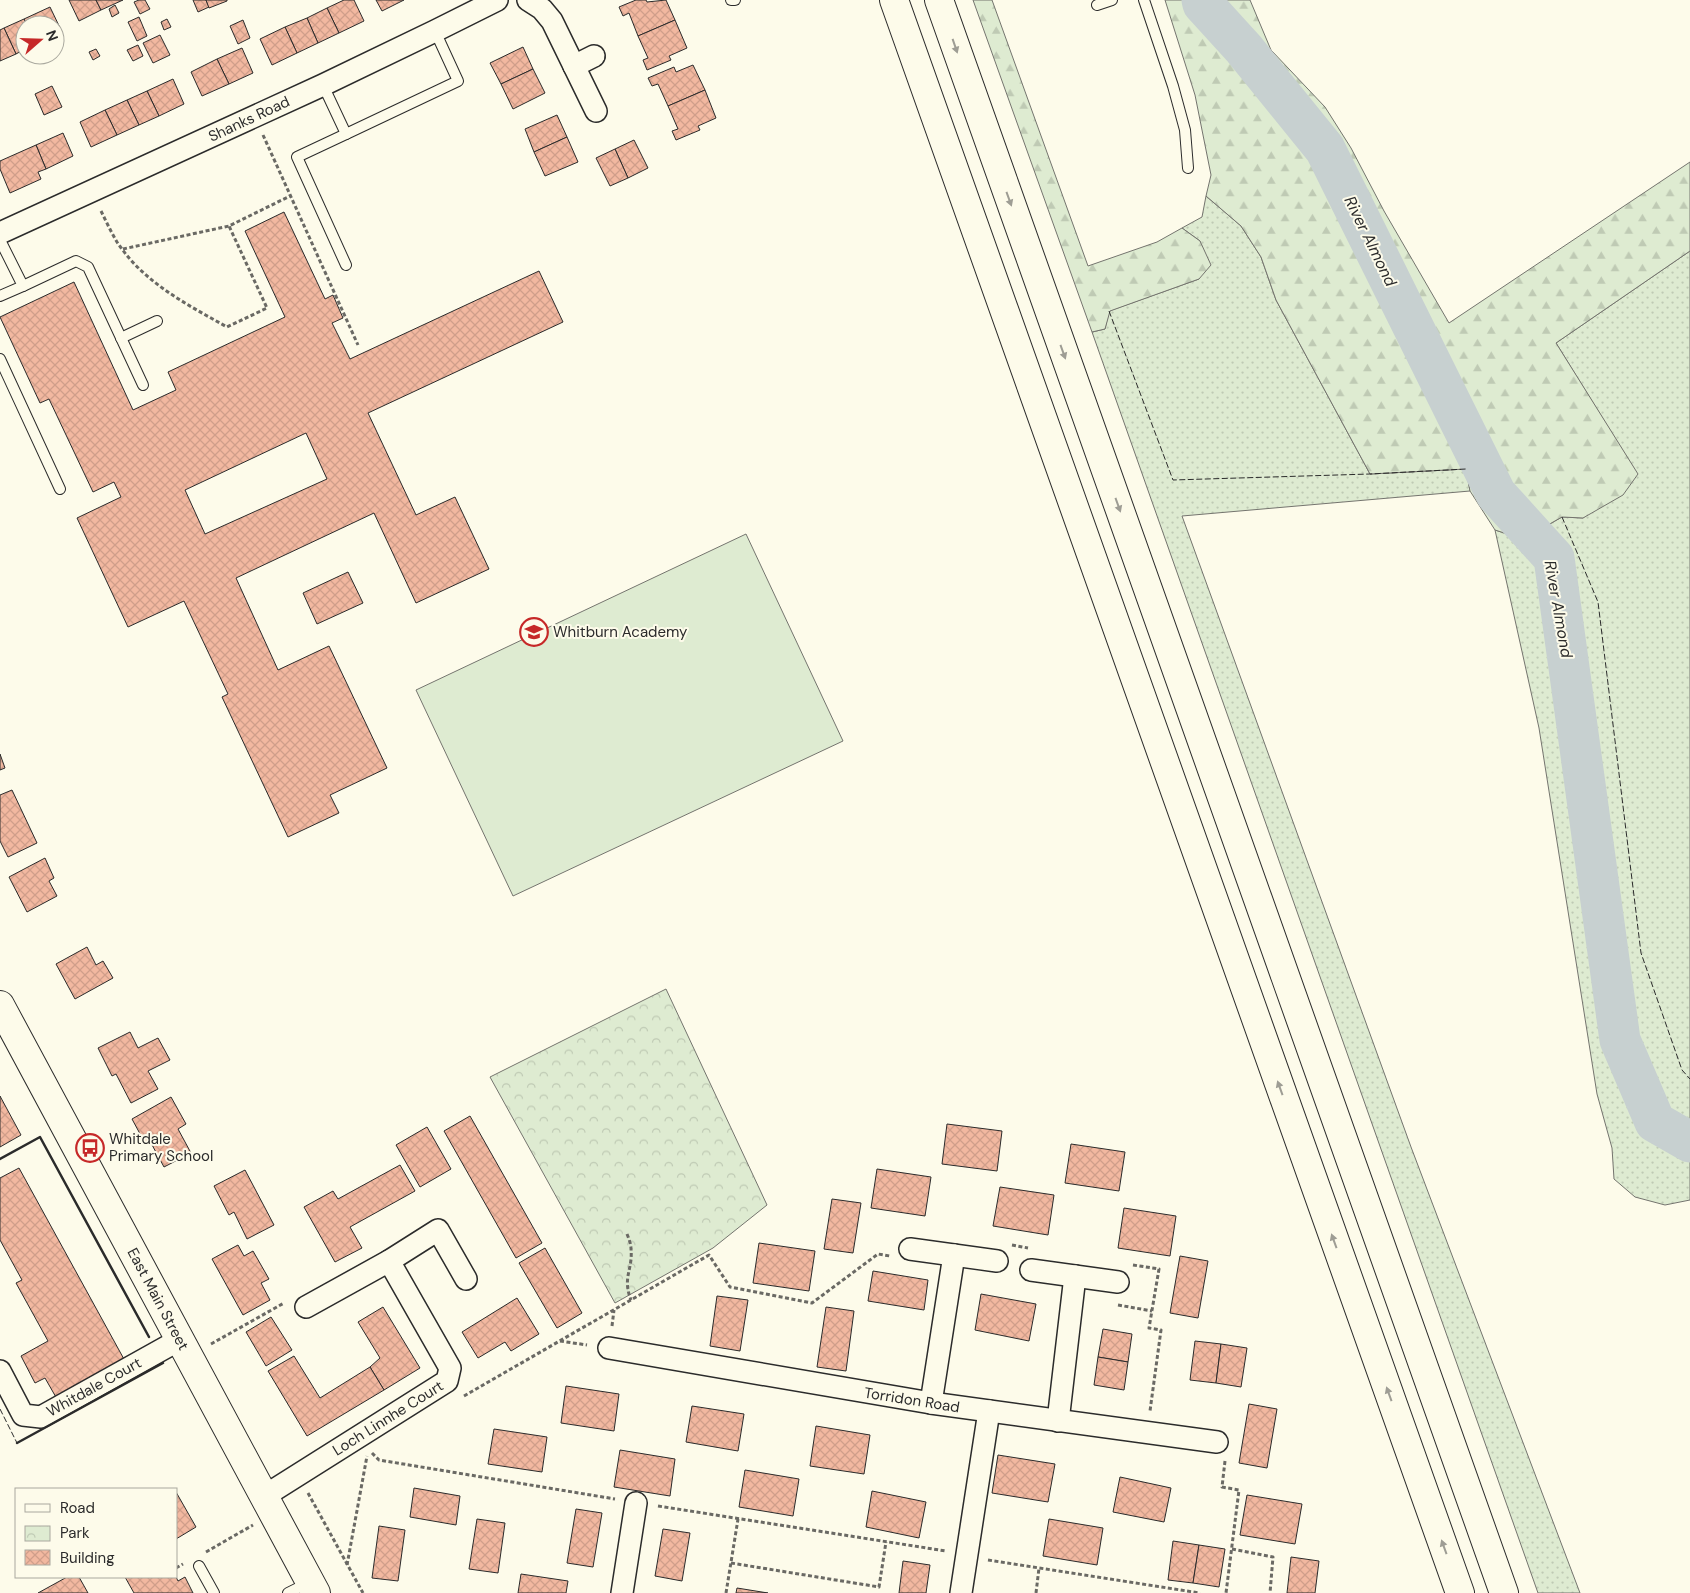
<svg xmlns="http://www.w3.org/2000/svg" width="1690" height="1593" font-family="'DM Sans',sans-serif">
  <style>
    .grass { fill: url(#grass-dots); stroke: #74746e }
    .forest { fill: url(#forest-firs); stroke: #74746e }
    .park { fill: url(#park-crowns); stroke: #74746e }
    .pitch { fill: #deebd1; stroke: #74746e }
    .lines { fill: none; stroke-linecap: round; stroke-linejoin: round }
    .river { stroke: #c7d0d0; stroke-width: 41 }
    .building { fill: url(#building-cross-hatch); stroke: #2b2b2b; fill-rule: evenodd }
    .service-casing { stroke: #2b2b2b; stroke-width: 12 }
    .minor-casing { stroke: #2b2b2b; stroke-width: 24 }
    .primary-casing { stroke: #2b2b2b; stroke-width: 30 }
    .motorway-casing { stroke: #2b2b2b; stroke-width: 30 }
    .path { stroke: #6a6964; stroke-width: 3; stroke-dasharray: 4 2.5; stroke-linecap: butt }
    .service { stroke: #fdfbea; stroke-width: 10 }
    .minor { stroke: #fdfbea; stroke-width: 21 }
    .primary { stroke: #fdfbea; stroke-width: 28 }
    .motorway { stroke: #fdfbea; stroke-width: 28 }
    .fence { stroke: #2b2b2b; stroke-width: 1; stroke-dasharray: 6 2.5; stroke-linecap: butt }
    .wall { stroke: #2b2b2b; stroke-width: 2.5 }
    .oneway { fill: #9e9d94 }
    .labels { text-anchor: middle; stroke-width: 4; stroke-linejoin: round; paint-order: stroke }
    .street-label { font-size: 15px; fill: #2b2b2b; stroke: #fdfbea }
    .poi-label { font-size: 15px; fill: #2b2b2b; stroke: #fdfbea; text-anchor: start }
    .water-label { font-size: 16px; font-style: italic; fill: #2b2b2b; stroke: #fdfbea }
  </style>
  <defs>
    <pattern id="grass-dots" width="8" height="8" patternUnits="userSpaceOnUse" patternTransform="scale(1.25)"><rect width="8" height="8" fill="#deebd1"/><path d="M2 2h.1M6 6h.1" fill="none" stroke="#bfcab4" stroke-width="1.8" stroke-linecap="round"/></pattern>
    <pattern id="forest-firs" width="22" height="20" patternUnits="userSpaceOnUse" patternTransform="scale(1.25)"><rect width="22" height="20" fill="#deebd1"/><path d="M5 1l3.5 6h-7zM16 11l3.5 6h-7z" fill="#bfcab4"/></pattern>
    <pattern id="park-crowns" width="20" height="18" patternUnits="userSpaceOnUse" patternTransform="scale(1.25)"><rect width="20" height="18" fill="#deebd1"/><path d="M2 6a3 3 0 1 1 6 0M12 15a3 3 0 1 1 6 0" fill="none" stroke="#bfcab4"/></pattern>
    <pattern id="building-cross-hatch" width="8" height="8" patternUnits="userSpaceOnUse" patternTransform="scale(1.25)"><rect width="8" height="8" fill="#f2b8a0"/><path d="M0 0l8 8M0 8l8-8" fill="none" stroke="#d09e8a"/></pattern>
  </defs>
  <rect width="100%" height="100%" fill="#fdfbea"/>
  <!-- grass -->
  <g class="grass">
    <path d="M1206 196 1241 226 1261 257 1276 300 1370 474 1466 469 1470 491 1182 516 1411 1147 1580 1593H1538L1092 332 1105 329 1109 311 1199 279 1200 241 1182 228 1202 217Z"/>
    <path d="M1690 251V1200L1665 1205 1635 1197 1614 1179 1612 1148 1597 1094 1539 728 1495 530 1523 539 1562 517 1583 518 1637 474 1556 343Z"/>
  </g>
  <!-- forest -->
  <g class="forest">
    <path d="M973 0H992L1088 266 1157 242 1182 228 1200 241 1211 265 1199 279 1110 311 1105 329 1092 332Z"/>
    <path d="M1165 0H1250L1271 50 1325 107 1351 148 1384 211 1449 323 1690 162V251L1556 343 1638 474 1623 495 1583 518 1562 517 1523 539 1495 530 1470 491 1466 469 1370 474 1276 300 1261 257 1241 226 1206 196 1211 175 1195 95Z"/>
  </g>
  <!-- park -->
  <path class="park" d="M666 989 767 1205 713 1248 615 1303 490 1077Z"/>
  <!-- pitch -->
  <path class="pitch" d="M746 534 843 741 513 896 416 690Z"/>
  <g class="lines">
    <!-- river -->
    <path class="river" d="M1202 0 1203 4 1244 49 1325 149 1496 494 1554 558 1620 1040 1655 1122 1690 1142"/>
  </g>
  <!-- building -->
  <g class="building">
    <path d="M69 0H96L101 10 79 21Z"/>
    <path d="M96 0H123L101 10Z"/>
    <path d="M139 0H145L150 9 140 14 134 2Z"/>
    <path d="M193 0H206L209 7 198 12Z"/>
    <path d="M206 0H227V1L209 8Z"/>
    <path d="M344 0H354L364 21 339 33 327 8Z"/>
    <path d="M376 0H404L382 11Z"/>
    <path d="M636 0H646L647 2 666 0 675 20 638 36 629 13 623 16 619 7Z"/>
    <path d="M115 5 119 13 112 17 109 9Z"/>
    <path d="M50 7 62 32 55 35V25H27L24 19Z"/>
    <path d="M327 8 339 33 318 43 307 18Z"/>
    <path d="M139 17 147 36 137 41 128 22Z"/>
    <path d="M307 18 318 43 297 53 285 27Z"/>
    <path d="M24 19 27 25H25V49L16 54 4 28Z"/>
    <path d="M167 19 171 27 164 30 161 22Z"/>
    <path d="M243 20 250 38 238 44 230 26Z"/>
    <path d="M675 20 687 48 669 56 671 60 647 70 643 60 648 58 638 36Z"/>
    <path d="M285 27 297 53 272 65 260 39Z"/>
    <path d="M4 28 16 54 0 61V30Z"/>
    <path d="M160 35 170 55 153 63 143 43Z"/>
    <path d="M138 45 143 56 133 61 127 50Z"/>
    <path d="M523 47 533 69 501 84 490 63Z"/>
    <path d="M242 48 253 73 229 84 217 59Z"/>
    <path d="M96 49 100 56 93 60 89 52Z"/>
    <path d="M217 59 229 84 202 96 191 72Z"/>
    <path d="M693 65 705 90 668 106 658 84 652 86 648 78 674 67 676 72Z"/>
    <path d="M533 69 545 93 513 109 501 84Z"/>
    <path d="M173 79 184 104 159 116 147 91Z"/>
    <path d="M52 86 62 107 44 115 35 94Z"/>
    <path d="M705 90 716 118 698 126 700 130 676 140 672 131 678 129 668 106Z"/>
    <path d="M147 91 159 116 139 125 127 100Z"/>
    <path d="M127 100 139 125 117 135 105 110Z"/>
    <path d="M105 110 117 135 91 147 80 122Z"/>
    <path d="M557 115 567 137 534 152 525 129Z"/>
    <path d="M63 133 73 156 46 169 36 145Z"/>
    <path d="M567 137 578 162 545 176 534 152Z"/>
    <path d="M634 140 648 168 628 178 615 149Z"/>
    <path d="M36 145 46 169 38 172 41 179 10 193 0 169V161Z"/>
    <path d="M615 149 628 178 610 186 596 158Z"/>
    <path d="M284 212 325 299 333 295 343 318 332 323 350 359 539 271 563 322 368 413 416 515 455 497 489 569 416 603 374 513 236 578 278 670 329 646 387 768 330 795 339 813 288 837 222 697 228 694 184 601 128 627 77 518 121 497 114 482 93 492 49 399 40 403 0 317 74 282 133 410 176 390 168 372 285 317 245 231ZM306 433 327 479 205 534 185 490Z"/>
    <path d="M348 572 363 603 317 624 303 593Z"/>
    <path d="M0 754 5 768 0 770Z"/>
    <path d="M12 790 37 843 8 857 0 841V795Z"/>
    <path d="M45 858 54 878 49 881 57 896 27 912 9 877Z"/>
    <path d="M87 947 96 965 103 961 113 978 75 999 56 964Z"/>
    <path d="M130 1032 138 1048 158 1038 170 1060 148 1071 158 1089 131 1103 116 1074 112 1076 98 1048Z"/>
    <path d="M0 1096 21 1135 0 1147Z"/>
    <path d="M171 1097 186 1124 178 1129 191 1153 164 1167 151 1143 146 1145 132 1119Z"/>
    <path d="M470 1116 542 1243 516 1258 444 1131Z"/>
    <path d="M947 1124 1002 1131 997 1171 942 1164Z"/>
    <path d="M427 1127 451 1169 420 1187 396 1145Z"/>
    <path d="M1071 1144 1125 1152 1119 1191 1065 1183Z"/>
    <path d="M400 1165 415 1191 350 1227 362 1248 335 1262 304 1207 333 1191 338 1199Z"/>
    <path d="M19 1168 125 1361 57 1399 45 1378 35 1383 21 1356 48 1341 16 1283 22 1280 0 1240V1178Z"/>
    <path d="M877 1169 931 1177 925 1216 871 1208Z"/>
    <path d="M245 1170 274 1225 247 1239 234 1212 229 1215 214 1186Z"/>
    <path d="M1000 1187 1054 1195 1048 1235 993 1226Z"/>
    <path d="M832 1199 861 1203 853 1253 824 1249Z"/>
    <path d="M1124 1208 1176 1216 1170 1256 1118 1248Z"/>
    <path d="M759 1243 815 1251 809 1291 753 1283Z"/>
    <path d="M238 1245 244 1256 253 1251 269 1279 261 1283 270 1300 243 1315 212 1259Z"/>
    <path d="M545 1248 582 1313 557 1328 519 1263Z"/>
    <path d="M1180 1256 1208 1261 1198 1318 1170 1313Z"/>
    <path d="M873 1271 928 1280 924 1310 868 1301Z"/>
    <path d="M981 1294 1036 1304 1029 1341 975 1330Z"/>
    <path d="M717 1296 748 1300 740 1351 710 1346Z"/>
    <path d="M517 1298 539 1334 511 1351 505 1342 478 1358 462 1332Z"/>
    <path d="M383 1307 420 1368 384 1390 370 1367 380 1358 358 1322Z"/>
    <path d="M826 1307 854 1311 846 1371 817 1367Z"/>
    <path d="M271 1317 292 1350 266 1366 246 1332Z"/>
    <path d="M1103 1329 1132 1334 1128 1362 1098 1357Z"/>
    <path d="M1195 1341 1221 1344 1216 1383 1190 1380Z"/>
    <path d="M1221 1344 1247 1348 1241 1387 1216 1383Z"/>
    <path d="M294 1356 320 1398 370 1367 384 1390 307 1436 268 1371Z"/>
    <path d="M1098 1357 1128 1362 1124 1390 1094 1385Z"/>
    <path d="M566 1386 619 1394 614 1431 561 1423Z"/>
    <path d="M1249 1404 1277 1409 1267 1468 1239 1463Z"/>
    <path d="M692 1406 744 1414 738 1451 686 1442Z"/>
    <path d="M816 1426 870 1435 864 1474 810 1466Z"/>
    <path d="M494 1429 547 1437 542 1472 488 1464Z"/>
    <path d="M620 1450 675 1459 670 1496 614 1487Z"/>
    <path d="M998 1455 1055 1464 1048 1502 992 1493Z"/>
    <path d="M745 1470 799 1479 793 1516 739 1507Z"/>
    <path d="M1120 1477 1171 1488 1164 1522 1113 1512Z"/>
    <path d="M414 1488 460 1496 456 1525 410 1517Z"/>
    <path d="M872 1491 926 1502 919 1538 866 1527Z"/>
    <path d="M176 1492 196 1527 176 1539Z"/>
    <path d="M1247 1495 1302 1504 1295 1544 1240 1535Z"/>
    <path d="M576 1509 602 1513 593 1567 567 1563Z"/>
    <path d="M477 1519 505 1523 498 1573 469 1569Z"/>
    <path d="M1049 1519 1103 1528 1097 1565 1043 1556Z"/>
    <path d="M379 1526 405 1530 398 1581 372 1578Z"/>
    <path d="M663 1529 690 1533 682 1581 655 1576Z"/>
    <path d="M1173 1541 1199 1545 1193 1583 1168 1580Z"/>
    <path d="M1199 1545 1225 1549 1219 1587 1193 1583Z"/>
    <path d="M1291 1557 1319 1561 1315 1593H1287Z"/>
    <path d="M903 1561 930 1565 926 1593H899Z"/>
    <path d="M521 1574 568 1581 566 1593H518Z"/>
    <path d="M67 1577H79L88 1593H38Z"/>
    <path d="M125 1577H176L178 1581 185 1577 193 1593H134Z"/>
    <path d="M737 1588 768 1593H736Z"/>
  </g>
  <g class="lines">
    <defs>
      <g id="service">
        <path d="M731 0H735"/>
        <path d="M1144 0 1173 86 1185 130 1188 168"/>
        <path d="M1097 5 1112 0"/>
        <path d="M323 85 346 134 458 81 435 31"/>
        <path d="M346 134 297 157 346 265"/>
        <path d="M0 240 23 286 0 296"/>
        <path d="M23 286 76 261 88 267 143 385"/>
        <path d="M121 338 157 321"/>
        <path d="M0 359 60 489"/>
        <path d="M199 1566 214 1593"/>
        <path d="M288 1593 310 1582"/>
      </g>
      <g id="minor">
        <path d="M528 0 542 9 552 21 596 111"/>
        <path d="M574 66 594 56"/>
        <path d="M0 233 323 85 435 31 497 0"/>
        <path d="M910 1249 997 1261"/>
        <path d="M1031 1270 1118 1282"/>
        <path d="M306 1307 389 1261 438 1230 466 1279"/>
        <path d="M609 1348 931 1403 1217 1442"/>
        <path d="M0 1371 23 1415 41 1417 179 1340"/>
        <path d="M931 1403 954 1255"/>
        <path d="M1058 1421 1075 1276"/>
        <path d="M263 1497 447 1381 450 1368 389 1261"/>
        <path d="M622 1593 636 1503"/>
        <path d="M961 1593 989 1411"/>
      </g>
      <path id="primary" d="M0 1005 316 1593"/>
      <g id="motorway">
        <path d="M894 0 1460 1593"/>
        <path d="M939 0 1504 1593"/>
      </g>
    </defs>
    <!-- service casing -->
    <use href="#service" class="service-casing"/>
    <!-- minor casing -->
    <use href="#minor" class="minor-casing"/>
    <!-- primary casing -->
    <use href="#primary" class="primary-casing"/>
    <!-- motorway casing -->
    <use href="#motorway" class="motorway-casing"/>
    <!-- path -->
    <g class="path">
      <path d="M263 135 358 345"/>
      <path d="M101 211C106 221 111 232 117 242 143 282 186 304 227 327L267 308 229 226 290 196"/>
      <path d="M123 249 229 226"/>
      <path d="M627 1234C629 1239 631 1244 631 1249 633 1270 622 1277 631 1300"/>
      <path d="M1012 1245 1028 1248"/>
      <path d="M1133 1265 1159 1269 1149 1328 1161 1330 1150 1411"/>
      <path d="M1118 1305 1152 1311"/>
      <path d="M612 1326 614 1310"/>
      <path d="M560 1341 587 1345"/>
      <path d="M211 1344 284 1303"/>
      <path d="M464 1396 709 1255 730 1287 812 1303 878 1254 890 1256"/>
      <path d="M372 1453 379 1460 615 1499"/>
      <path d="M1225 1461 1222 1487 1239 1490 1226 1593"/>
      <path d="M308 1493 363 1593"/>
      <path d="M658 1506 946 1551"/>
      <path d="M1232 1549 1273 1557 1270 1593"/>
      <path d="M206 1552 253 1525"/>
      <path d="M988 1560 1200 1593"/>
      <path d="M731 1563 879 1587 886 1542"/>
      <path d="M347 1565 367 1456"/>
      <path d="M176 1568 183 1564"/>
      <path d="M726 1593 738 1519"/>
      <path d="M1036 1593 1039 1568"/>
    </g>
    <!-- service -->
    <use href="#service" class="service"/>
    <!-- minor -->
    <use href="#minor" class="minor"/>
    <!-- primary -->
    <use href="#primary" class="primary"/>
    <!-- motorway -->
    <use href="#motorway" class="motorway"/>
    <!-- fence -->
    <g class="fence">
      <path d="M1109 311 1173 480 1370 474 1466 469"/>
      <path d="M1562 517 1598 602 1641 953 1682 1070 1690 1079"/>
      <path d="M0 1409 17 1443"/>
    </g>
    <!-- wall -->
    <g class="wall">
      <path d="M0 1159 40 1137 149 1337"/>
      <path d="M17 1443 163 1363"/>
    </g>
  </g>
  <!-- one-way arrows -->
  <defs><path id="oneway-solid" d="M-6-.8H1V-3.2L6.5 0L1 3.2V.8H-6Z" transform="scale(1.25)"/></defs>
  <g class="oneway">
    <use href="#oneway-solid" transform="translate(955 46) rotate(71)"/>
    <use href="#oneway-solid" transform="translate(1009 199) rotate(70)"/>
    <use href="#oneway-solid" transform="translate(1063 352) rotate(70)"/>
    <use href="#oneway-solid" transform="translate(1118 505) rotate(70)"/>
    <use href="#oneway-solid" transform="translate(1280 1088) rotate(-110)"/>
    <use href="#oneway-solid" transform="translate(1334 1241) rotate(-110)"/>
    <use href="#oneway-solid" transform="translate(1389 1394) rotate(-110)"/>
    <use href="#oneway-solid" transform="translate(1444 1547) rotate(-110)"/>
  </g>
  <!-- icons -->
  <defs>
    <symbol id="school-ring" viewBox="-11 -11 22 22"><circle r="9.5" fill="#fdfbea" stroke="#c62828" stroke-width="1.5"/><path d="M0-5L7-2L0 1L-7-2ZM-4 1L0 2.5L4 1V4Q0 6-4 4Z" fill="#c62828"/></symbol>
    <symbol id="bus-ring" viewBox="-11 -11 22 22"><circle r="9.5" fill="#fdfbea" stroke="#c62828" stroke-width="1.5"/><path d="M-5-6H5V4H4V6H2V4H-2V6H-4V4H-5ZM-3.5-4V0h7V-4ZM-3.5 1.2v1.5H-2V1.2ZM2 1.2v1.5H3.5V1.2Z" fill="#c62828"/></symbol>
  </defs>
  <g fill-rule="evenodd">
    <use href="#school-ring" x="518" y="616" width="32" height="32"/>
    <use href="#bus-ring" x="74" y="1132" width="32" height="32"/>
  </g>
  <g class="labels">
    <!-- street labels -->
    <g class="street-label">
      <text transform="translate(249 119) rotate(-25)" y="5">Shanks Road</text>
      <text transform="translate(158 1299) rotate(62)" y="5">East Main Street</text>
      <text transform="translate(94 1387) rotate(-29)" y="5">Whitdale Court</text>
      <text transform="translate(912 1400) rotate(9)" y="5">Torridon Road</text>
      <text transform="translate(388 1418) rotate(-32)" y="5">Loch Linnhe Court</text>
    </g>
    <!-- poi labels -->
    <g class="poi-label">
      <text x="553" y="637">Whitburn Academy</text>
      <text x="109" y="1144">Whitdale<tspan x="109" dy="17">Primary School</tspan></text>
    </g>
    <!-- water labels -->
    <g class="water-label">
      <text transform="translate(1371 241) rotate(64)" y="6">River Almond</text>
      <text transform="translate(1559 609) rotate(80)" y="6">River Almond</text>
    </g>
  </g>
  <!-- legend -->
  <rect x="15" y="1488" width="162" height="90" fill="#fdfbea" stroke="#a9a89e"/>
  <rect x="25" y="1504" width="25" height="8" fill="#fdfbea" stroke="#a9a89e"/>
  <text x="60" y="1513" font-size="15" fill="#2b2b2b">Road</text>
  <rect x="25" y="1526" width="25" height="15" fill="url(#park-crowns)" stroke="#a9a89e"/>
  <text x="60" y="1538" font-size="15" fill="#2b2b2b">Park</text>
  <rect x="25" y="1550" width="25" height="15" fill="url(#building-cross-hatch)" stroke="#a9a89e"/>
  <text x="60" y="1563" font-size="15" fill="#2b2b2b">Building</text>
  <!-- north arrow -->
  <g transform="translate(40 40) rotate(70)"><circle r="24" fill="#fdfbea" stroke="#a9a89e"/>
  <path d="M0-4L9 19L0 12L-9 19Z" fill="#c62828"/>
  <text y="-8" font-size="14" font-weight="bold" text-anchor="middle" fill="#2b2b2b">N</text>
  </g>
</svg>
